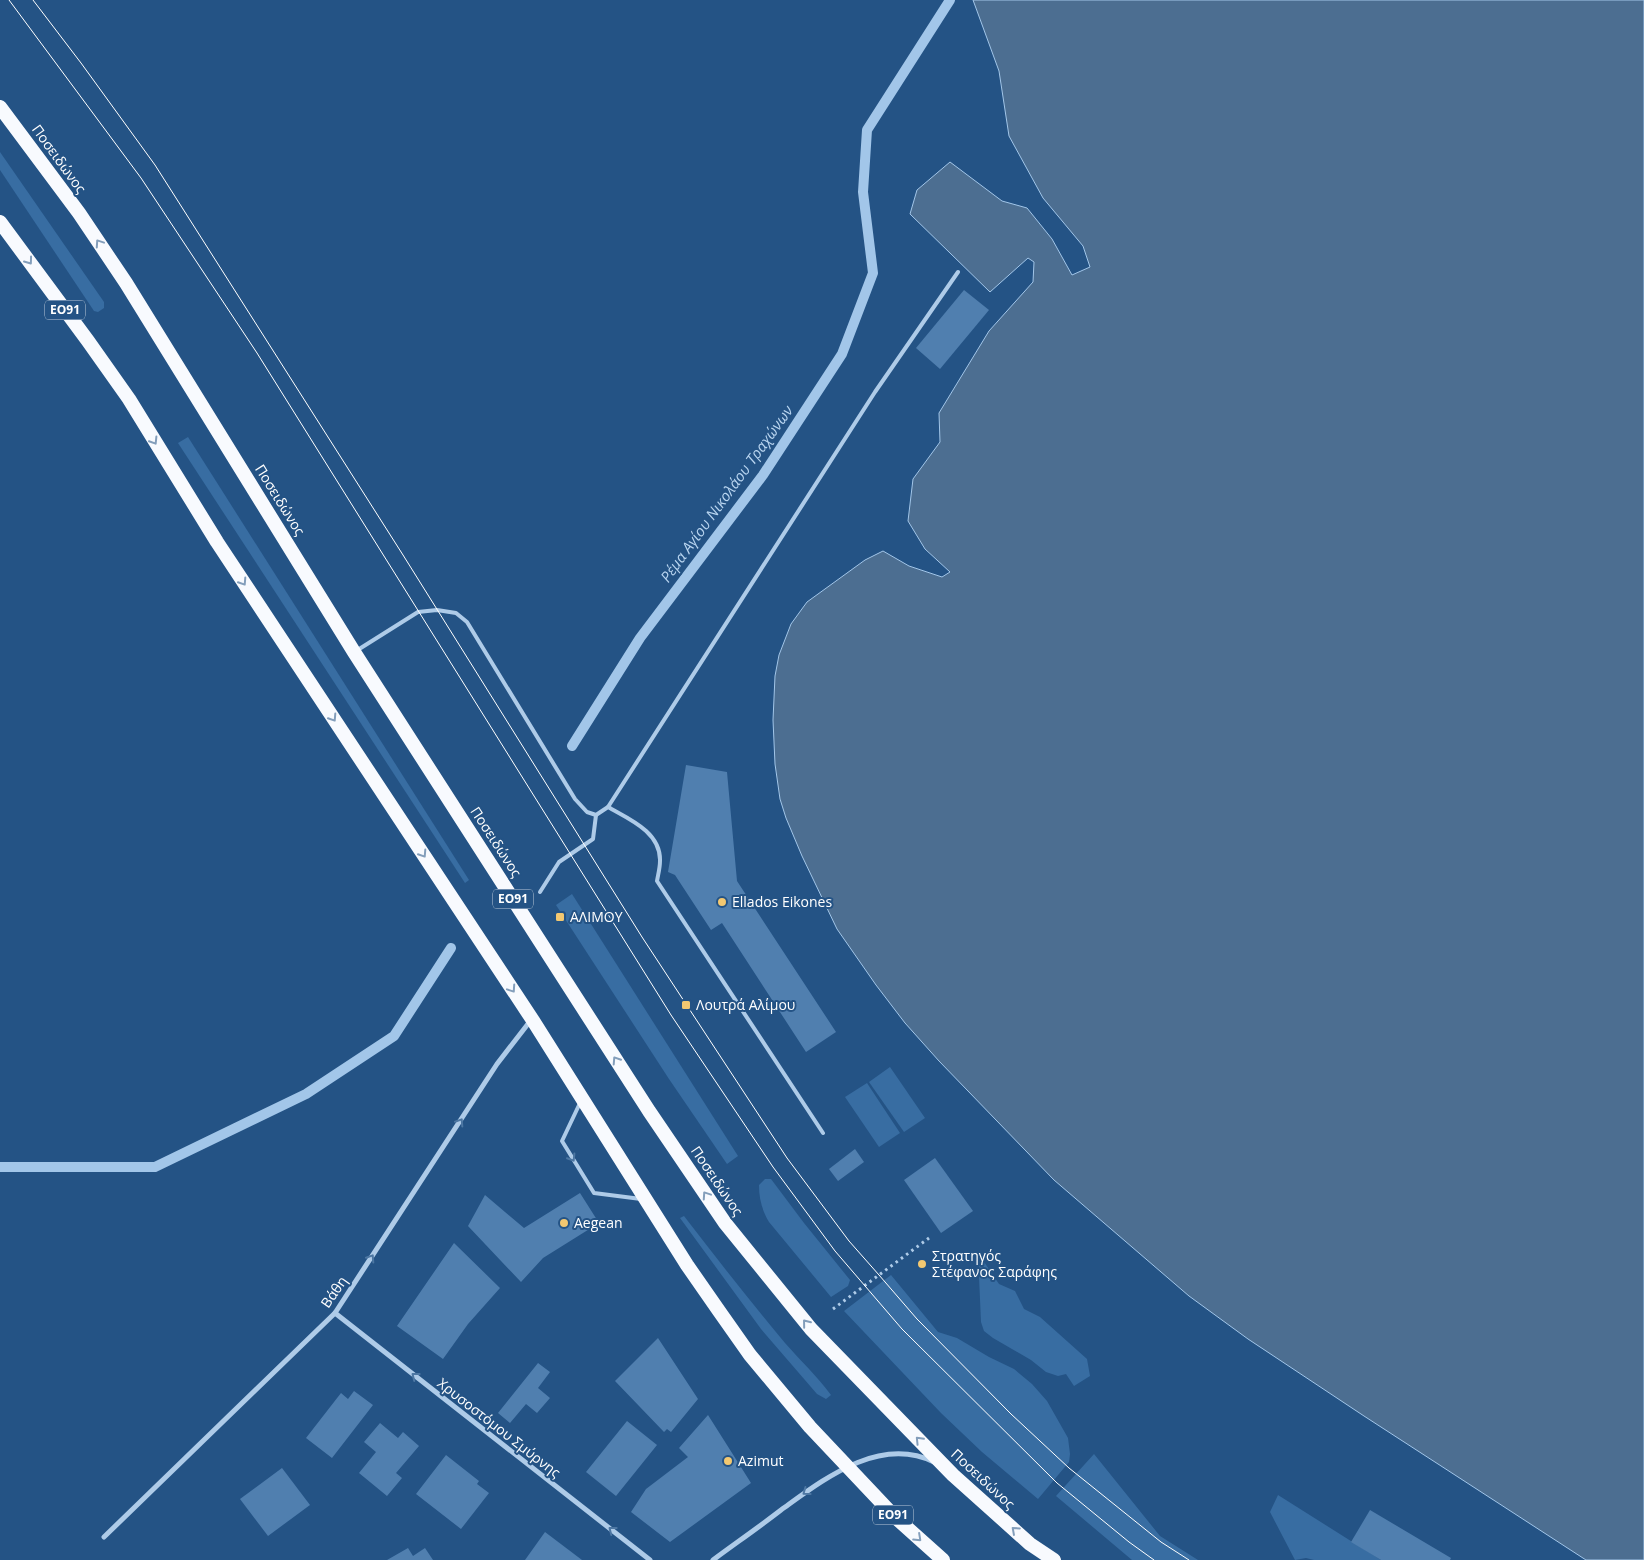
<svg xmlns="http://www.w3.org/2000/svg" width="1644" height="1560" font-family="'Open Sans',sans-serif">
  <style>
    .green { fill: #386da2 }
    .water { fill: #4c6e91; stroke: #a2c6e9 }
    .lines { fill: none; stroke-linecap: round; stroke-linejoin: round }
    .stream { stroke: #a2c6e9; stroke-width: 10 }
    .building { fill: #507faf }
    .path { stroke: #aecbe8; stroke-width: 3; stroke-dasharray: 2.5 4; stroke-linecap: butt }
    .service { stroke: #aecbe8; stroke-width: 4 }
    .minor { stroke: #aecbe8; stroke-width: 5 }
    .trunk { stroke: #f8fafe; stroke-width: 14 }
    .tram { stroke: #fff; stroke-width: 1 }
    .oneway { stroke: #839ebb }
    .oneway2 { stroke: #4d77a3 }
    .poi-dot { fill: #f3c871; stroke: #245385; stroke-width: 2 }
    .labels { text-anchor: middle; stroke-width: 4; stroke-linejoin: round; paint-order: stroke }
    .shield { fill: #245385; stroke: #bdcbda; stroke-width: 1 }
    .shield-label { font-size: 12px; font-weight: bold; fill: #fff }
    .street-label { font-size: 14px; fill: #fff; stroke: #245385 }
    .poi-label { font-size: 14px; fill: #fff; stroke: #245385; text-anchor: start }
    .water-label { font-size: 15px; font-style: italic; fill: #b9d5f0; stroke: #245385 }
  </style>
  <rect width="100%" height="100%" fill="#245385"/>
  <!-- green -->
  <g class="green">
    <path d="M0 152 104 302V308L98 312 94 311 0 170Z"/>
    <path d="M188 437 469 880 465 883 178 443Z"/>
    <path d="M572 894 738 1156 727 1164 669 1079 556 905Z"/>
    <path d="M890 1067 925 1118 904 1132 869 1082Z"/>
    <path d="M867 1083 900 1133 879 1147 845 1097Z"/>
    <path d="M765 1179H771L804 1223 850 1280 848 1286 831 1297 769 1222C762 1210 759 1199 759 1185Z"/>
    <path d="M684 1216C717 1259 750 1301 785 1343 800 1360 817 1376 831 1395L826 1399 817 1394 761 1329 680 1218Z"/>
    <path d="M978 1253 999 1284 1015 1291 1024 1309 1040 1317 1087 1359 1090 1376 1074 1386 1066 1374 1058 1376 1046 1372 1031 1360 993 1338 984 1331 981 1322Z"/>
    <path d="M891 1275 938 1332 957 1338 989 1357 1014 1369 1032 1384 1047 1401 1068 1438 1070 1454 1069 1462 1038 1499 982 1452 941 1413 844 1311Z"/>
    <path d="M1094 1454 1160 1536 1198 1560H1132L1056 1496Z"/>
    <path d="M1278 1495 1381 1560H1314L1306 1558 1295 1560 1270 1512Z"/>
  </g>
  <!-- water -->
  <path class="water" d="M973 0H1644V1560H1586L1364 1416 1248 1339 1189 1296 1054 1180 939 1061 905 1023 876 985 837 929 802 856 786 818 780 799 775 764 773 720 775 676 779 655 791 624 807 602 865 560 883 551 909 566 942 577 950 572 925 549 908 521 913 479 940 442 939 413 989 331 1033 282 1034 262 1028 258 990 292 910 214 917 190 950 162 1002 201 1027 208 1052 239 1072 275 1090 267 1083 246 1043 198 1009 136 999 71Z"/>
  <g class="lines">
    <!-- stream -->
    <g class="stream">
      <path d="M572 746 640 638 763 475 842 354 873 273 863 192 867 130 950 0"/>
      <path d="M0 1167H155L306 1094 394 1036 451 948"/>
    </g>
  </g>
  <!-- building -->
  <g class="building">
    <path d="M964 290 989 310 940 369 916 348Z"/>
    <path d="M686 765 727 772 737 881 836 1032 806 1052 722 923 711 930 675 875 668 872Z"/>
    <path d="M855 1149 864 1162 838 1181 829 1169Z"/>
    <path d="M935 1158 973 1211 941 1233 904 1180Z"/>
    <path d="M580 1193 599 1223 543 1258 521 1282 468 1226 485 1195 524 1228Z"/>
    <path d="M454 1243 500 1288 468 1324 443 1359 397 1326Z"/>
    <path d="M658 1338 698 1399 671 1432 667 1429 664 1432 615 1381Z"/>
    <path d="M538 1363 550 1372 538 1388 550 1398 537 1413 526 1404 510 1423 498 1413Z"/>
    <path d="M354 1391 373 1405 332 1458 306 1438 341 1393 348 1399Z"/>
    <path d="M708 1415 751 1483 670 1542 631 1512 646 1489 688 1457 679 1448Z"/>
    <path d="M627 1421 657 1445 616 1496 586 1472Z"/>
    <path d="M380 1423 398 1438 403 1432 419 1446 396 1473 402 1478 387 1496 359 1473 376 1452 364 1442Z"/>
    <path d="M446 1455 479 1481 477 1484 489 1493 461 1529 416 1494Z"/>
    <path d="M282 1468 310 1505 268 1536 240 1499Z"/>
    <path d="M1370 1510 1451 1558 1450 1560H1381L1351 1542Z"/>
    <path d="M545 1532 582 1560H525Z"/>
    <path d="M408 1548 413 1556 425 1548 433 1560H387Z"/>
  </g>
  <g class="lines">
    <!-- path -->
    <path class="path" d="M833 1309 929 1238"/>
    <!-- service -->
    <g class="service">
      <path d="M356 651 418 612 437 610 456 613 467 622 575 799 587 812 596 815 608 807 875 392 958 272"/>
      <path d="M608 807C629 819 661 832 660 861 660 868 658 875 657 881L823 1133"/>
      <path d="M540 892 559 862 593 839 596 815"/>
      <path d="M580 1103 562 1141 594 1193 641 1199"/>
    </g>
    <!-- minor -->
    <g class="minor">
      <path d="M335 1313 650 1560"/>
      <path d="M104 1537 335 1313 497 1064 531 1020"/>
      <path d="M713 1560C736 1543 759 1527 781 1510 823 1480 879 1435 934 1462"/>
    </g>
    <!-- trunk -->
    <g class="trunk">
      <path d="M0 107 79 213 126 283 354 652 649 1111 725 1223 811 1329 953 1475 1030 1544 1054 1560"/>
      <path d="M0 222 88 341 129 399 217 542 532 1019 687 1265 719 1311 750 1355 810 1427 895 1517 943 1560"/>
    </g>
    <!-- tram -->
    <g class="tram">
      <path d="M9 0 141 178 257 353 671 1015 773 1167 835 1251 902 1329 1057 1483 1129 1542 1154 1560"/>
      <path d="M33 0 81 63 155 165 403 555 642 937 787 1158 849 1241 879 1275 917 1319 1011 1414 1069 1468 1161 1542 1189 1560"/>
    </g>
  </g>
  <!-- one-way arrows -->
  <defs><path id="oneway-chevron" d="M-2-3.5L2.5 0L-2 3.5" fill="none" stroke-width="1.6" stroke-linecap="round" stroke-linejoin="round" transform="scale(1.25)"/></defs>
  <g class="oneway">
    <use href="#oneway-chevron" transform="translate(99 243) rotate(-124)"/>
    <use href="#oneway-chevron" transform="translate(29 261) rotate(54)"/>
    <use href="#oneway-chevron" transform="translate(154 441) rotate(58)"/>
    <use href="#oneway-chevron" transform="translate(243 582) rotate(57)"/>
    <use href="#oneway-chevron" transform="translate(333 718) rotate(57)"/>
    <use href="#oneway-chevron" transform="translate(423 854) rotate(57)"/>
    <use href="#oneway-chevron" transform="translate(512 989) rotate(56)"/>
    <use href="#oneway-chevron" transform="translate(616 1060) rotate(-123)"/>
    <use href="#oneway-chevron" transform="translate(706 1195) rotate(-124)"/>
    <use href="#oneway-chevron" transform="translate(806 1323) rotate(-129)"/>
    <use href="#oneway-chevron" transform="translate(919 1440) rotate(-134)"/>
    <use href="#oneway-chevron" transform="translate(1015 1530) rotate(-138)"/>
    <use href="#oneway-chevron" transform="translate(918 1538) rotate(43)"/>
  </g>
  <g class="oneway2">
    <use href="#oneway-chevron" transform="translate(460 1122) rotate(-57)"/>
    <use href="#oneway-chevron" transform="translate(572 1158) rotate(58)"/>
    <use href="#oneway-chevron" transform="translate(371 1258) rotate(-57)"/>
    <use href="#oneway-chevron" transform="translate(415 1376) rotate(-142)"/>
    <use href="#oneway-chevron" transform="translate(806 1492) rotate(144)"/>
    <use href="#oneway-chevron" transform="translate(612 1530) rotate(-142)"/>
  </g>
  <!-- markers -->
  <g class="poi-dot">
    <circle cx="722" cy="902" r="5"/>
    <rect x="555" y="912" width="10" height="10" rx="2.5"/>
    <rect x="681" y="1000" width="10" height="10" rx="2.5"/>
    <circle cx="564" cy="1223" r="5"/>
    <circle cx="922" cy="1264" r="5"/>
    <circle cx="728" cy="1461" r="5"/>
  </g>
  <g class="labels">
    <!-- shield labels -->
    <g class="shield">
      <rect x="45" y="300.5" width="40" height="19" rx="4"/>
      <rect x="493" y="889.5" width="40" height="19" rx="4"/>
      <rect x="873" y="1505.5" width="40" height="19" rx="4"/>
    </g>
    <g class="shield-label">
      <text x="65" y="314">ΕΟ91</text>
      <text x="513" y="903">ΕΟ91</text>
      <text x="893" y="1519">ΕΟ91</text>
    </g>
    <!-- street labels -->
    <g class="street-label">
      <text transform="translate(59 159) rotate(54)" y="5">Ποσειδώνος</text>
      <text transform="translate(280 500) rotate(58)" y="5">Ποσειδώνος</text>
      <text transform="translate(496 842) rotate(57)" y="5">Ποσειδώνος</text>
      <text transform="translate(717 1181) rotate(56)" y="5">Ποσειδώνος</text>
      <text transform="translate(334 1292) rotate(-55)" y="5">Βάθη</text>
      <text transform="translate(499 1428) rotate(38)" y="5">Χρυσοστόμου Σμύρνης</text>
      <text transform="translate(983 1479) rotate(43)" y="5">Ποσειδώνος</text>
    </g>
    <!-- poi labels -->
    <g class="poi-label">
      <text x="732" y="907">Ellados Eikones</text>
      <text x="570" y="922">ΑΛΙΜΟΥ</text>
      <text x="696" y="1010">Λουτρά Αλίμου</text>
      <text x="574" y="1228">Aegean</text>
      <text x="932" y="1261">Στρατηγός<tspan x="932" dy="16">Στέφανος Σαράφης</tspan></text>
      <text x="738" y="1466">Azimut</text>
    </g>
    <!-- water labels -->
    <g class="water-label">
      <text transform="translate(727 494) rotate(-54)" y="5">Ρέμα Αγίου Νικολάου Τραχώνων</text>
    </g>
  </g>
</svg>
